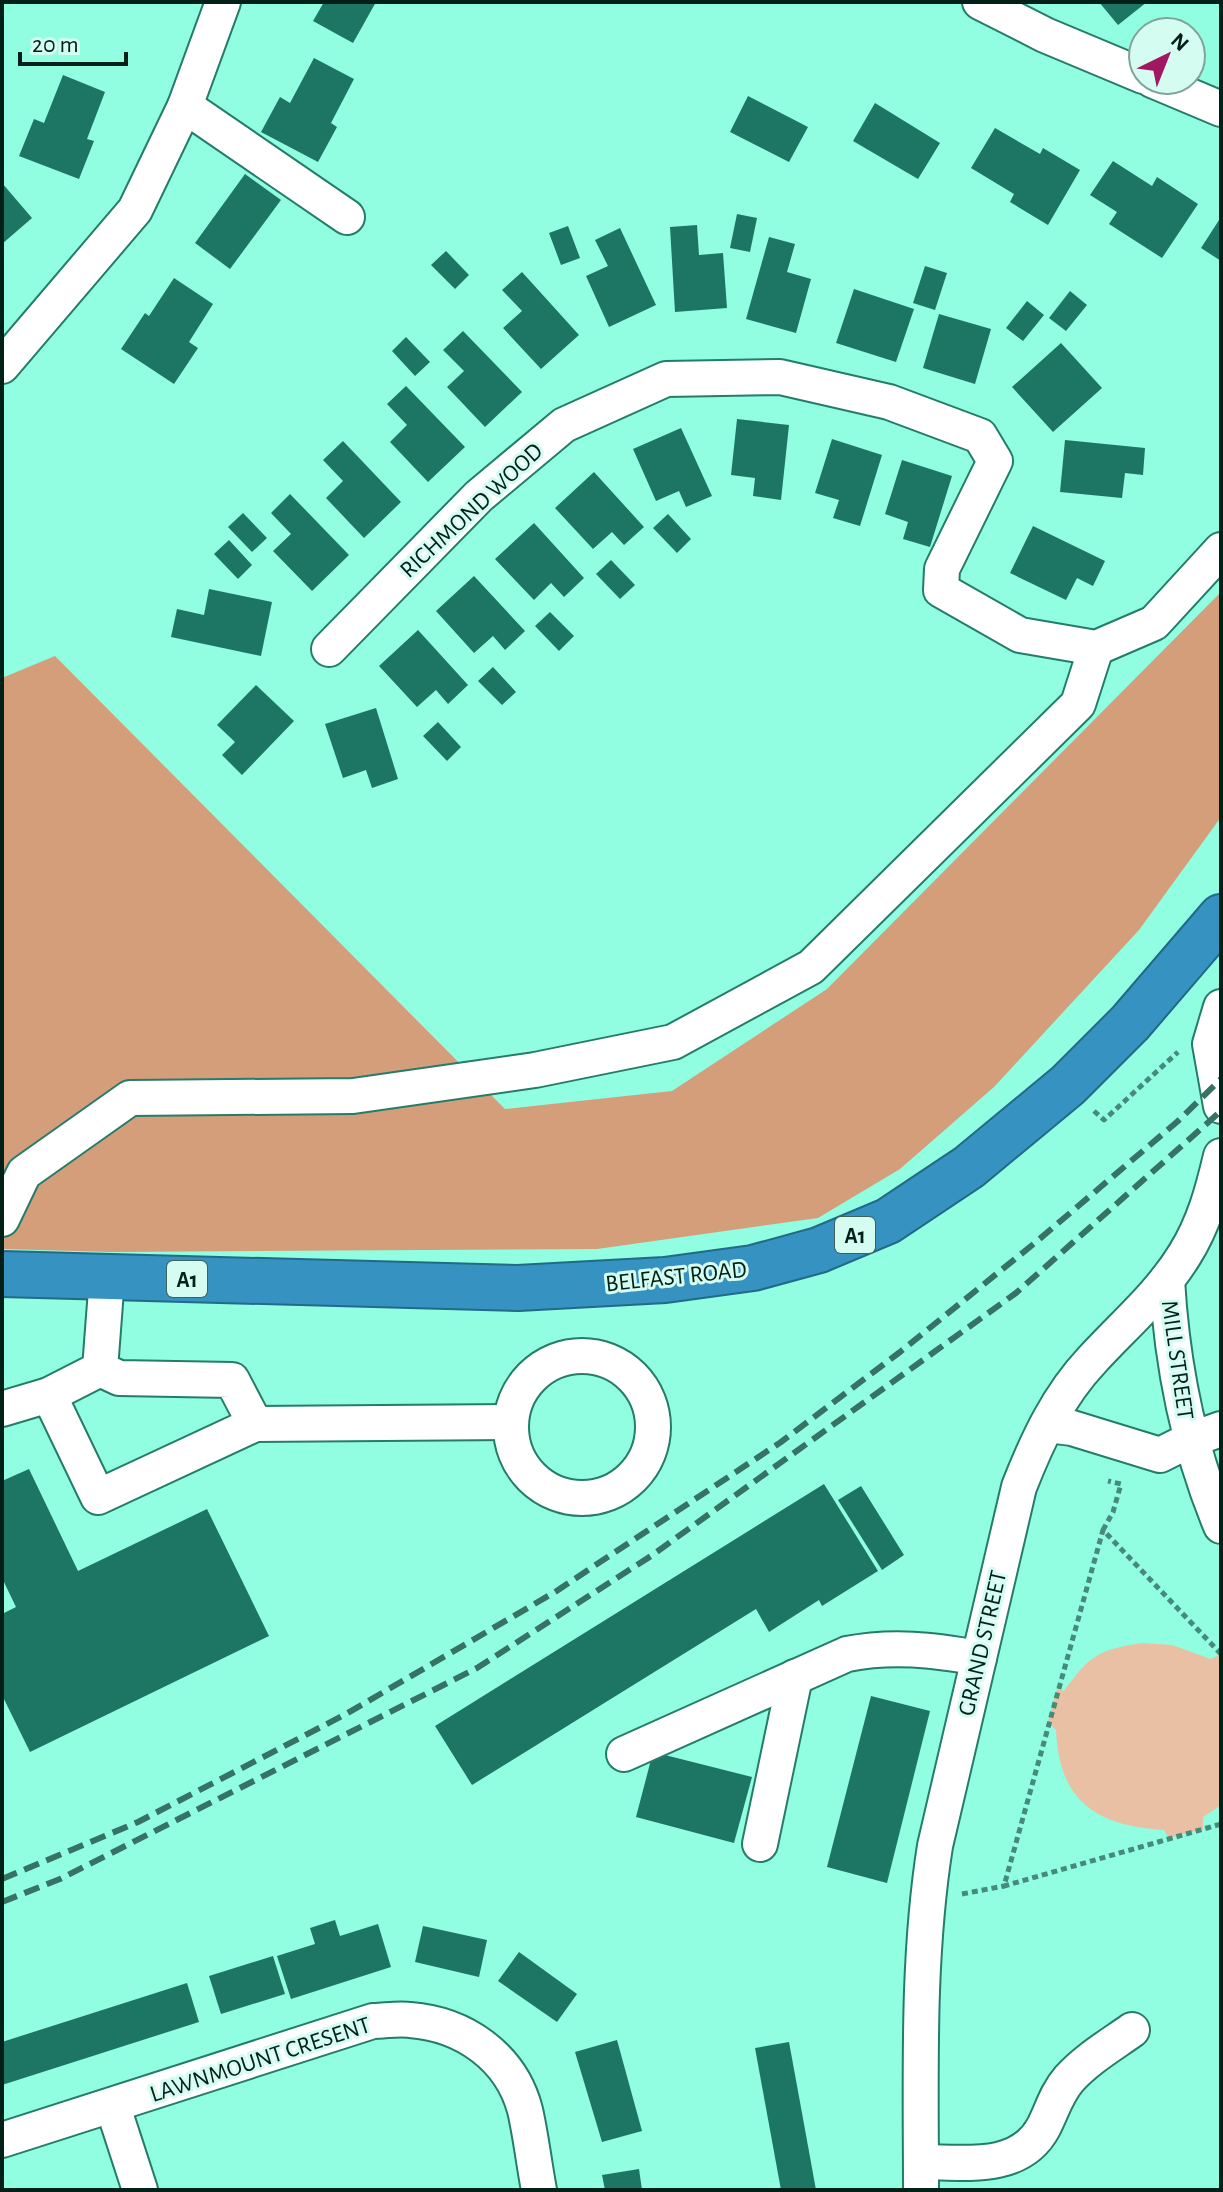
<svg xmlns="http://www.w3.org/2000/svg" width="1223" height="2192" font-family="'Alegreya Sans',sans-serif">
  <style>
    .green { fill: #eac0a4 }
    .forest { fill: #d49e7a }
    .building { fill: #1c7663 }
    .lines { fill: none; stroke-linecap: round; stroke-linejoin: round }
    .minor-casing { stroke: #257c69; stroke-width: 38 }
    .highway-casing { stroke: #226a86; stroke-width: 48 }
    .path { stroke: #468a79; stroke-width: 5; stroke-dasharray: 6 4; stroke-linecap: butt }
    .minor { stroke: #fff; stroke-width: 34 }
    .highway { stroke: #3592c1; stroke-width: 44 }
    .rail { stroke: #367363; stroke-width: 6; stroke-dasharray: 16 8; stroke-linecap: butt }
    .labels { text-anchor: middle; stroke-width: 6; stroke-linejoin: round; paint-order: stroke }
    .shield { fill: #d5fcf0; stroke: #406259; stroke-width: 2 }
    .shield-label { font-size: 22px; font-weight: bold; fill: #002018 }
    .street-label { font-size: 24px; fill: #002018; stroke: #d5fcf0 }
  </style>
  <rect width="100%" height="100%" fill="#91fde1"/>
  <!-- green -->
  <path class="green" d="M1142 1643 1172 1645 1211 1659 1221 1654V1805L1203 1817V1829L1169 1838 1164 1830C1096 1826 1059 1801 1056 1730L1048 1722 1057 1689 1064 1691C1090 1655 1098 1650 1142 1643Z"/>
  <!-- forest -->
  <path class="forest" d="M1221 592V817L1139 930 994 1087 900 1169 818 1218 597 1249 111 1252 2 1249V678L55 656 505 1109 672 1091 827 989Z"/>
  <!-- building -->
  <g class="building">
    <path d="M324 2H376L353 43 313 21Z"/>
    <path d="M1099 2H1147L1118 25Z"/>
    <path d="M314 58 354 79 331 123 337 127 318 162 261 132 280 97 290 103Z"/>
    <path d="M63 75 105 92 87 139 94 141 79 179 19 156 34 119 44 123Z"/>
    <path d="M748 96 808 127 789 162 730 132Z"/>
    <path d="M875 103 940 143 918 179 853 141Z"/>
    <path d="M995 128 1040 154 1043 148 1080 170 1048 225 1010 202 1014 194 971 168Z"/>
    <path d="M1113 161 1152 186 1157 177 1198 204 1162 258 1109 224 1117 212 1090 195Z"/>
    <path d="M245 174 281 200 230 269 195 243Z"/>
    <path d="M2 183 32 218 2 244Z"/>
    <path d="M737 214 757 218 750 252 730 248Z"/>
    <path d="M1221 217V261L1201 248Z"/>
    <path d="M697 225 699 255 723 253 727 308 675 312 670 227Z"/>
    <path d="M568 226 580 258 561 265 549 233Z"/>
    <path d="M620 228 656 305 609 327 586 276 608 266 595 240Z"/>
    <path d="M769 237 795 244 787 272 811 279 796 333 746 319Z"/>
    <path d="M446 251 469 275 455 289 431 265Z"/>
    <path d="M925 266 947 273 935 310 913 303Z"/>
    <path d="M522 272 579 335 541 369 503 328 522 311 502 290Z"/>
    <path d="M174 278 213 304 189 342 198 348 174 384 121 349 145 313 149 316Z"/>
    <path d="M854 289 914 309 896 362 836 343Z"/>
    <path d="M1070 291 1087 305 1066 331 1049 318Z"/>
    <path d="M1027 301 1044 315 1023 341 1006 328Z"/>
    <path d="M939 314 991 329 975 384 923 368Z"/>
    <path d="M463 331 522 392 485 427 447 387 464 371 443 350Z"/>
    <path d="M406 337 430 362 415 376 392 351Z"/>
    <path d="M1061 343 1102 388 1053 432 1012 387Z"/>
    <path d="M406 386 465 447 428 482 390 442 407 425 387 404Z"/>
    <path d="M737 419 789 425 781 500 753 496 755 478 731 475Z"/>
    <path d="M681 428 712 496 686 507 679 491 656 501 633 449Z"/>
    <path d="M832 439 882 455 860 526 833 518 839 500 815 493Z"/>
    <path d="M1065 440 1145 448 1143 475 1125 473 1122 498 1060 492Z"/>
    <path d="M343 441 401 502 364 538 326 498 343 481 323 460Z"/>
    <path d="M902 460 952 476 930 547 903 539 908 522 885 514Z"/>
    <path d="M594 472 644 527 624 545 612 532 593 549 555 508Z"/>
    <path d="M290 494 349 555 312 591 273 551 291 534 271 513Z"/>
    <path d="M243 513 267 538 252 552 228 527Z"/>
    <path d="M668 514 691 539 677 553 653 528Z"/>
    <path d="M534 523 584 578 564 597 551 583 534 600 495 559Z"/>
    <path d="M1033 526 1105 561 1093 586 1077 578 1066 600 1010 573Z"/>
    <path d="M229 540 252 565 238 579 214 554Z"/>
    <path d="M611 560 635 585 620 599 596 574Z"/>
    <path d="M474 576 525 631 505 650 493 636 474 653 436 611Z"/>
    <path d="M209 589 272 602 261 656 171 637 177 609 204 615Z"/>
    <path d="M550 612 574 636 559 651 535 626Z"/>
    <path d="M418 630 468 685 448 704 436 690 417 707 379 666Z"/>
    <path d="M493 667 516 692 502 705 478 681Z"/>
    <path d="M256 685 294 721 242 775 222 755 235 742 217 725Z"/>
    <path d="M376 708 398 779 372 788 366 770 343 778 325 724Z"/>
    <path d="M438 722 461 747 447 761 423 736Z"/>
    <path d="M29 1469 78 1571 207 1509 269 1636 30 1752 2 1695V1614L16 1607 2 1578V1481Z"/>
    <path d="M824 1484 878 1571 822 1606 819 1600 769 1632 756 1609 472 1785 435 1726Z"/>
    <path d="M861 1486 904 1555 882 1570 838 1500Z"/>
    <path d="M871 1696 930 1711 887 1883 827 1867Z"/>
    <path d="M653 1752 752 1777 734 1843 636 1817Z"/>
    <path d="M335 1920 340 1936 378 1924 391 1967 291 1999 277 1956 315 1944 310 1928Z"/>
    <path d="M423 1926 487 1940 479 1977 415 1962Z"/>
    <path d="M519 1952 577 1994 557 2022 498 1981Z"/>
    <path d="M273 1956 285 1994 221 2014 209 1976Z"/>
    <path d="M187 1983 199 2022 2 2085V2042Z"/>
    <path d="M617 2040 642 2131 602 2142 575 2052Z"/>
    <path d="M789 2042 804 2124 816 2190H781L755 2048Z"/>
    <path d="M639 2169 642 2190H605L602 2175Z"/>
  </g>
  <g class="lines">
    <defs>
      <g id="minor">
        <path d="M980 2 1045 35 1143 76"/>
        <path d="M1152 80 1221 109"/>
        <path d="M185 106 347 217"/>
        <path d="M2 366 135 210 185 106 223 2"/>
        <path d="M329 649 479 496 564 425 666 379 780 377 889 402 980 436 995 461 942 569 941 590 1020 635 1096 648 1154 623 1221 550"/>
        <path d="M1221 1007 1210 1044 1221 1106"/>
        <path d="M2 1219 24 1173 130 1098 353 1096 535 1070 673 1042 811 967 1078 704 1096 648"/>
        <path d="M1167 1280C1172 1365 1188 1447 1221 1526"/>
        <circle cx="582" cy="1427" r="71"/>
        <path d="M49 1395 98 1497 255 1424 232 1380 119 1378 100 1369 107 1277"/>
        <path d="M2 1409 49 1395 100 1369"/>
        <path d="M255 1424 511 1422"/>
        <path d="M1047 1425 1072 1428 1160 1455 1190 1440 1221 1429"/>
        <path d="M624 1754 847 1654C893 1645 933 1650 979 1658"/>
        <path d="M760 1844 795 1677"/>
        <path d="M113 2107 140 2190"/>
        <path d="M2 2140 373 2021C385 2021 398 2018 410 2020 464 2024 511 2057 525 2110 531 2136 534 2164 539 2190"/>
        <path d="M921 2162C963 2162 1019 2172 1043 2128 1052 2111 1056 2094 1069 2079 1087 2059 1111 2045 1132 2030"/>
        <path d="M921 2190C921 2075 917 1960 935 1846L1019 1487C1037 1441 1058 1396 1092 1360 1124 1325 1160 1295 1185 1254 1204 1224 1213 1190 1221 1156"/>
      </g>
      <path id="highway" d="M2 1274 518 1288 665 1280 753 1268 819 1250 888 1221 969 1167 1068 1085 1130 1023 1221 917"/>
    </defs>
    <!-- minor casing -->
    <use href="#minor" class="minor-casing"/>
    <!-- highway casing -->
    <use href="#highway" class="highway-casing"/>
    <!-- path -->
    <g class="path">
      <path d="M1094 1111 1104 1120 1178 1052"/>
      <path d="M1103 1530 1113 1512 1121 1484 1108 1481"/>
      <path d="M1221 1654 1103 1530 1004 1886 1221 1824"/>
      <path d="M962 1894 1004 1886"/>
    </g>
    <!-- minor -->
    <use href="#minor" class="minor"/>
    <!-- highway -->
    <use href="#highway" class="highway"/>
    <!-- rail -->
    <g class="rail">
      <path d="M2 1879 138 1822 346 1714 555 1592 781 1442 900 1352 1036 1242 1178 1121 1221 1079"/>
      <path d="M2 1902 60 1879 477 1668 651 1556 1016 1293 1221 1111"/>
    </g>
  </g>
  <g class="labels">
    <!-- shield labels -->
    <g class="shield">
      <rect x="835" y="1217" width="40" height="36" rx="6"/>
      <rect x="167" y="1261" width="40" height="36" rx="6"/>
    </g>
    <g class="shield-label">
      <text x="855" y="1243">A1</text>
      <text x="187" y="1287">A1</text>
    </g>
    <!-- street labels -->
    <g class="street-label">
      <text transform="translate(471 510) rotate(-43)" y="8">RICHMOND WOOD</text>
      <text transform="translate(676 1276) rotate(-6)" y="8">BELFAST ROAD</text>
      <text transform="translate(1178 1360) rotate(82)" y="8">MILL STREET</text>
      <text transform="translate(982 1643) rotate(-77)" y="8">GRAND STREET</text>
      <text transform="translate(260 2059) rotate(-18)" y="8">LAWNMOUNT CRESENT</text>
    </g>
  </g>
  <!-- border -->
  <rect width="1223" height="2192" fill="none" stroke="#002018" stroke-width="8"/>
  <!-- north arrow -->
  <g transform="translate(1167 56) rotate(43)"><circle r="38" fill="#d5fcf0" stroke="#80a49a" stroke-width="2"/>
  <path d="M0-6L14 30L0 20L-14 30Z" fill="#a11761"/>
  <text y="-12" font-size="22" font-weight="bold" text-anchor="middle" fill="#002018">N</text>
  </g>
  <!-- scale -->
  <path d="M20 52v12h106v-12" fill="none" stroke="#002018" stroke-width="4"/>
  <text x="32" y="52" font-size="24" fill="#002018" stroke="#d5fcf0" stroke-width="6" paint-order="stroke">20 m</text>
</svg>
